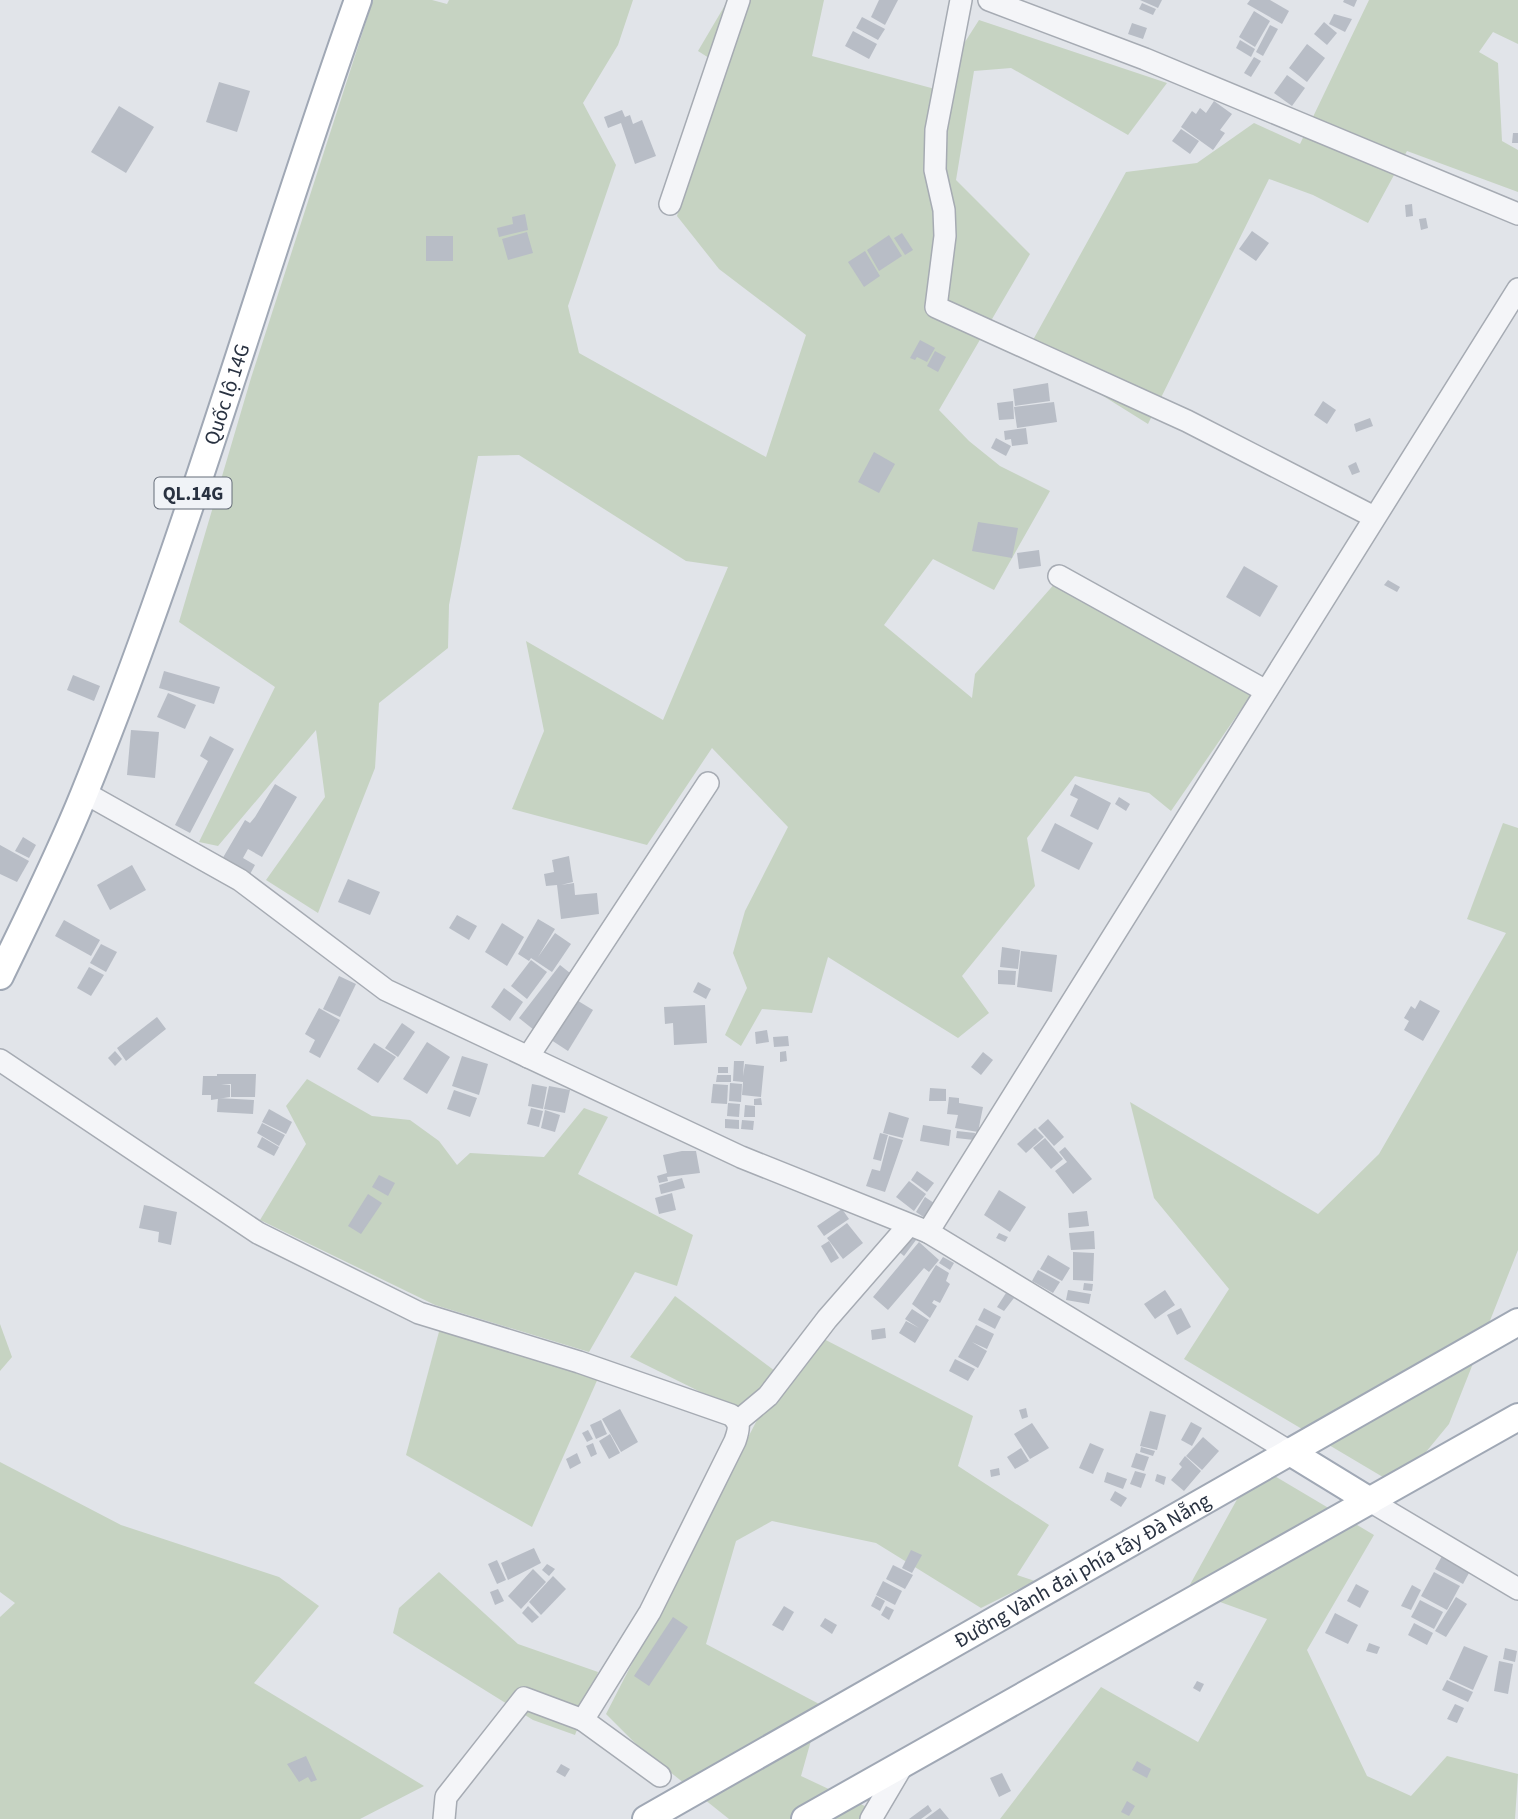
<svg xmlns="http://www.w3.org/2000/svg" width="1518" height="1819" font-family="'Source Sans 3',sans-serif">
  <style>
    .green { fill: #c6d3c2 }
    .building { fill: #b8bdc6 }
    .lines { fill: none; stroke-linecap: round; stroke-linejoin: round }
    .minor-casing { stroke: #a6abb3; stroke-width: 24 }
    .major-casing { stroke: #a0a8b5; stroke-width: 30 }
    .minor { stroke: #f4f5f8; stroke-width: 21 }
    .major { stroke: #fff; stroke-width: 26 }
    .labels { text-anchor: middle; stroke-width: 5; stroke-linejoin: round; paint-order: stroke }
    .shield { fill: #f0f3f7; stroke: #656c78; stroke-width: 2 }
    .shield-label { font-size: 19px; font-weight: bold; fill: #293241 }
    .street-label { font-size: 21px; fill: #293241; stroke: #f0f3f7 }
  </style>
  <rect width="100%" height="100%" fill="#e1e4e9"/>
  <!-- green -->
  <g class="green">
    <path d="M373 0H432L447 4 449 0H633L618 45 583 103 616 165 568 306 579 353 766 457 806 335 719 269 677 216 720 65 698 51 728 0H824L812 56 935 89 979 20 1167 83 1128 135 1011 68 974 71 956 180 1030 254 939 410 969 441 1000 466 1050 491 994 590 933 559 884 625 972 698 975 674 1057 581 1262 679 1171 811 1149 793 1075 776 1027 838 1035 886 962 976 989 1013 958 1038 828 957 812 1013 762 1009 741 1046 725 1035 747 988 733 953 745 911 788 827 712 748 647 845 512 809 544 731 526 641 663 720 728 567 686 561 519 455 478 456 449 605 448 648 379 703 375 768 318 913 266 880 325 797 316 730 218 846 199 842 275 687 179 622 251 378Z"/>
    <path d="M1369 0H1518V44L1493 32 1479 52 1498 63 1502 141 1518 150V192L1407 151 1368 223 1313 195 1269 179 1148 424 1028 349 1126 172 1197 163 1254 123 1300 144Z"/>
    <path d="M1503 823 1518 828V1250L1449 1424 1398 1486 1184 1359 1229 1289 1154 1198 1130 1102 1318 1214 1379 1154 1506 933 1467 919Z"/>
    <path d="M307 1079 372 1116 410 1120 439 1141 457 1165 470 1153 544 1157 584 1108 608 1117 578 1174 693 1235 677 1286 635 1272 589 1352 435 1305 260 1220 306 1144 286 1106Z"/>
    <path d="M675 1296 775 1371 818 1336 973 1416 958 1466 1049 1525 1017 1575 1035 1581 981 1608 876 1543 772 1521 736 1541 706 1644 821 1705 801 1776 867 1807 859 1819H729L640 1748 606 1714 757 1420 630 1357Z"/>
    <path d="M0 1324 12 1357 0 1371Z"/>
    <path d="M440 1328 599 1376 532 1527 406 1455Z"/>
    <path d="M0 1462 121 1525 279 1577 319 1606 254 1683 424 1786 360 1819H0V1617L15 1603 0 1592Z"/>
    <path d="M1256 1465 1374 1535 1307 1650 1367 1776 1411 1796 1447 1756 1518 1774 1515 1819H1000L1101 1687 1198 1742 1267 1619 1187 1590Z"/>
    <path d="M439 1572 518 1644 598 1672 575 1735 533 1720 393 1633 399 1608Z"/>
  </g>
  <!-- building -->
  <g class="building">
    <path d="M879 0H898L885 25 871 17Z"/>
    <path d="M1140 0H1162L1158 8Z"/>
    <path d="M1250 0H1270L1289 11 1282 24 1247 4Z"/>
    <path d="M1344 0H1357L1354 7 1343 2Z"/>
    <path d="M1142 3 1156 9 1153 15 1139 9Z"/>
    <path d="M1254 11 1270 21 1255 47 1239 37Z"/>
    <path d="M1334 14 1352 19 1345 32 1329 24Z"/>
    <path d="M862 17 885 29 878 40 856 28Z"/>
    <path d="M1324 22 1337 33 1327 45 1314 34Z"/>
    <path d="M1132 23 1147 28 1143 39 1128 34Z"/>
    <path d="M1270 25 1278 29 1263 56 1256 52Z"/>
    <path d="M853 31 877 44 869 59 845 46Z"/>
    <path d="M1240 40 1255 49 1251 57 1236 48Z"/>
    <path d="M1307 44 1325 58 1307 82 1289 68Z"/>
    <path d="M1254 57 1261 61 1251 77 1244 73Z"/>
    <path d="M1287 75 1305 88 1292 106 1274 93Z"/>
    <path d="M219 82 250 91 237 132 206 122Z"/>
    <path d="M1214 101 1232 114 1220 130 1225 133 1213 150 1181 127 1192 111 1196 114 1200 108 1206 113Z"/>
    <path d="M119 106 154 127 126 173 91 152Z"/>
    <path d="M622 110 625 117 630 115 633 124 642 120 656 156 635 164 621 123 608 128 604 117Z"/>
    <path d="M1181 129 1199 141 1190 154 1172 141Z"/>
    <path d="M1513 133H1518V143H1512Z"/>
    <path d="M1412 204 1413 216 1406 217 1405 205Z"/>
    <path d="M525 214 528 230 499 237 497 228 513 224 512 217Z"/>
    <path d="M1426 218 1428 228 1421 230 1419 219Z"/>
    <path d="M1252 231 1269 243 1256 261 1239 249Z"/>
    <path d="M527 232 533 253 508 260 502 239Z"/>
    <path d="M902 233 913 250 905 255 894 238Z"/>
    <path d="M889 235 902 256 879 271 867 250Z"/>
    <rect x="426" y="236" width="27" height="25"/>
    <path d="M865 251 880 276 864 287 848 262Z"/>
    <path d="M920 340 935 348 927 362 917 357 915 360 910 358Z"/>
    <path d="M935 351 946 357 938 372 927 366Z"/>
    <path d="M1048 383 1050 401 1015 406 1013 389Z"/>
    <path d="M1013 401 1014 419 999 420 997 403Z"/>
    <path d="M1323 401 1336 410 1327 424 1314 415Z"/>
    <path d="M1054 402 1057 422 1017 428 1014 407Z"/>
    <path d="M1370 418 1373 426 1356 432 1354 424Z"/>
    <path d="M1026 428 1028 444 1012 446 1011 439 1005 440 1004 431Z"/>
    <path d="M996 438 1011 446 1006 456 991 448Z"/>
    <path d="M874 452 895 464 879 493 858 482Z"/>
    <path d="M1356 462 1360 472 1352 475 1348 466Z"/>
    <path d="M978 522 1018 528 1012 558 972 551Z"/>
    <path d="M1039 550 1041 566 1019 569 1017 553Z"/>
    <path d="M1244 566 1278 586 1260 617 1226 597Z"/>
    <path d="M1388 580 1400 587 1397 592 1384 585Z"/>
    <path d="M164 671 220 687 214 704 159 688Z"/>
    <path d="M73 675 100 686 94 701 67 690Z"/>
    <path d="M168 693 196 705 185 729 157 717Z"/>
    <path d="M131 730 159 732 155 778 127 775Z"/>
    <path d="M210 736 234 749 190 833 175 825 208 761 200 756Z"/>
    <path d="M275 784 297 797 262 857 248 849 243 858 255 865 249 876 221 861 245 820 250 823 255 817Z"/>
    <path d="M1075 784 1111 803 1098 830 1070 816 1078 799 1070 795Z"/>
    <path d="M1119 797 1130 804 1126 811 1115 804Z"/>
    <path d="M1055 823 1093 843 1079 870 1041 851Z"/>
    <path d="M23 837 36 845 29 858 15 851Z"/>
    <path d="M0 845 29 861 17 882 0 874Z"/>
    <path d="M569 856 573 882 561 885 574 883 575 895 597 893 599 914 561 919 557 885 546 886 544 874 554 872 552 860Z"/>
    <path d="M132 865 146 890 110 910 97 885Z"/>
    <path d="M348 879 380 892 370 915 338 902Z"/>
    <path d="M457 915 477 926 469 940 449 928Z"/>
    <path d="M538 919 555 929 538 957 555 933 571 944 552 972 531 958 529 961 518 954Z"/>
    <path d="M64 920 100 940 91 956 55 936Z"/>
    <path d="M502 923 524 937 507 966 485 952Z"/>
    <path d="M101 944 117 952 106 972 90 963Z"/>
    <path d="M1002 947 1020 950 1018 969 1000 967Z"/>
    <path d="M1021 951 1057 955 1052 992 1017 987Z"/>
    <path d="M531 960 547 972 527 999 511 986Z"/>
    <path d="M560 965 575 977 534 1030 519 1018Z"/>
    <path d="M89 967 104 975 91 996 77 988Z"/>
    <path d="M998 970 1016 971 1015 985 998 984Z"/>
    <path d="M339 976 356 984 340 1017 323 1009Z"/>
    <path d="M698 982 711 989 706 999 693 992Z"/>
    <path d="M504 988 523 1002 510 1021 491 1007Z"/>
    <path d="M570 996 593 1010 568 1051 545 1036Z"/>
    <path d="M1420 1000 1440 1011 1423 1041 1404 1030 1409 1021 1404 1018 1411 1006 1415 1009Z"/>
    <path d="M705 1005 707 1043 674 1045 673 1023 665 1024 664 1007Z"/>
    <path d="M319 1008 340 1020 320 1058 309 1052 315 1040 305 1034Z"/>
    <path d="M157 1017 166 1029 126 1061 117 1048Z"/>
    <path d="M402 1023 415 1032 398 1057 385 1048Z"/>
    <path d="M767 1030 769 1042 756 1044 755 1032Z"/>
    <path d="M788 1036 789 1046 774 1047 773 1037Z"/>
    <path d="M427 1042 450 1057 427 1094 403 1079Z"/>
    <path d="M374 1043 396 1057 378 1083 357 1069Z"/>
    <path d="M115 1051 122 1059 115 1066 108 1058Z"/>
    <path d="M786 1051 787 1061 780 1062V1052Z"/>
    <path d="M983 1052 993 1060 981 1075 971 1067Z"/>
    <path d="M462 1056 488 1064 479 1095 452 1086Z"/>
    <path d="M734 1061H744L743 1076 745 1064 764 1066 761 1097 742 1095 743 1082 733 1081Z"/>
    <rect x="718" y="1067" width="10" height="6"/>
    <path d="M217 1074H256L255 1097H231V1081V1084H221L230 1085V1097L211 1100V1095H202L203 1076H217Z"/>
    <path d="M717 1075H731V1082H716Z"/>
    <path d="M730 1083 742 1084 741 1102 729 1101Z"/>
    <path d="M532 1084 547 1087 543 1109 528 1106Z"/>
    <path d="M713 1084 728 1085 727 1104 711 1103Z"/>
    <path d="M549 1086 570 1090 565 1113 544 1109Z"/>
    <path d="M930 1088 946 1089V1101H929Z"/>
    <path d="M454 1090 477 1098 470 1117 447 1109Z"/>
    <path d="M949 1097 959 1098V1103L983 1107 978 1132 955 1128 958 1115 947 1114Z"/>
    <path d="M218 1098 254 1100 253 1114 217 1112Z"/>
    <path d="M761 1098 762 1105H754V1099Z"/>
    <path d="M728 1103 740 1104 739 1117 727 1116Z"/>
    <path d="M745 1105 755 1106V1117H744Z"/>
    <path d="M531 1108 543 1111 539 1127 527 1124Z"/>
    <path d="M269 1109 292 1122 286 1134 262 1122Z"/>
    <path d="M545 1110 560 1115 555 1132 541 1128Z"/>
    <path d="M889 1112 909 1118 903 1138 883 1133Z"/>
    <path d="M725 1119 739 1120V1129L725 1128Z"/>
    <path d="M1048 1119 1064 1137 1054 1146 1038 1128Z"/>
    <path d="M742 1120 754 1121 753 1130 741 1129Z"/>
    <path d="M262 1123 285 1135 279 1146 257 1133Z"/>
    <path d="M923 1125 951 1130 949 1146 920 1141Z"/>
    <path d="M1035 1128 1044 1137 1026 1153 1017 1144Z"/>
    <path d="M957 1131 975 1133 974 1140 956 1138Z"/>
    <path d="M880 1133 888 1135 881 1161 873 1159Z"/>
    <path d="M889 1136 903 1140 885 1192 866 1186 872 1169 880 1171Z"/>
    <path d="M262 1137 279 1147 274 1156 257 1147Z"/>
    <path d="M1045 1138 1063 1159 1051 1169 1033 1148Z"/>
    <path d="M1065 1147 1092 1179 1073 1194 1055 1171 1067 1162 1059 1152Z"/>
    <path d="M682 1151H696L700 1173 667 1177 668 1181 659 1183 657 1176 667 1173 663 1155Z"/>
    <path d="M917 1171 934 1183 927 1192 911 1180Z"/>
    <path d="M379 1175 395 1183 388 1196 372 1187Z"/>
    <path d="M682 1178 685 1188 661 1194 659 1185Z"/>
    <path d="M909 1181 926 1194 914 1211 896 1197Z"/>
    <path d="M999 1190 1026 1207 1010 1232 984 1215Z"/>
    <path d="M672 1193 676 1210 659 1214 655 1198Z"/>
    <path d="M368 1194 382 1203 361 1234 348 1226Z"/>
    <path d="M925 1197 937 1205 928 1220 916 1212Z"/>
    <path d="M144 1205 177 1212 171 1245 158 1242 159 1232 139 1228Z"/>
    <path d="M842 1209 849 1219 824 1236 817 1226Z"/>
    <path d="M1087 1211 1089 1226 1069 1228 1068 1213Z"/>
    <path d="M847 1223 863 1243 843 1259 827 1238Z"/>
    <path d="M1094 1231 1095 1249 1071 1250 1069 1233Z"/>
    <path d="M999 1233 1008 1237 1005 1242 996 1238Z"/>
    <path d="M909 1235 916 1240 904 1256 898 1251Z"/>
    <path d="M829 1241 839 1258 831 1263 821 1246Z"/>
    <path d="M919 1242 939 1260 929 1272 924 1268 888 1310 873 1297Z"/>
    <path d="M1073 1252 1094 1253 1093 1281 1073 1280Z"/>
    <path d="M1048 1255 1070 1268 1062 1281 1040 1269Z"/>
    <path d="M943 1257 954 1263 950 1270 939 1263Z"/>
    <path d="M936 1265 949 1273 946 1281 950 1284 940 1303 934 1300 932 1303 937 1306 930 1318 912 1304Z"/>
    <path d="M1038 1270 1060 1282 1053 1293 1032 1281Z"/>
    <path d="M1084 1283 1093 1284 1092 1291 1083 1290Z"/>
    <path d="M1068 1290 1091 1294 1089 1304 1066 1300Z"/>
    <path d="M1165 1290 1175 1305 1155 1319 1144 1304Z"/>
    <path d="M1006 1293 1014 1298 1004 1311 997 1307Z"/>
    <path d="M984 1308 1001 1317 995 1329 978 1320Z"/>
    <path d="M1181 1308 1191 1327 1177 1335 1167 1315Z"/>
    <path d="M912 1309 929 1320 915 1343 899 1333 906 1321 919 1328 905 1319Z"/>
    <path d="M976 1325 994 1334 987 1349 972 1342 987 1351 978 1368 958 1357Z"/>
    <path d="M885 1328 886 1338 872 1340 871 1330Z"/>
    <path d="M955 1359 975 1369 968 1381 949 1371Z"/>
    <path d="M1026 1408 1028 1417 1022 1419 1019 1410Z"/>
    <path d="M620 1409 638 1442 621 1452 602 1419Z"/>
    <path d="M1150 1411 1166 1415 1157 1450 1140 1446Z"/>
    <path d="M601 1420 607 1434 596 1439 590 1425Z"/>
    <path d="M1191 1422 1202 1428 1192 1446 1181 1440Z"/>
    <path d="M1032 1423 1049 1448 1030 1459 1014 1434Z"/>
    <path d="M588 1430 593 1439 587 1442 582 1433Z"/>
    <path d="M610 1434 620 1453 609 1459 599 1441Z"/>
    <path d="M1203 1437 1219 1451 1202 1470 1186 1456Z"/>
    <path d="M593 1443 597 1454 591 1457 586 1446Z"/>
    <path d="M1090 1443 1104 1449 1093 1474 1079 1468Z"/>
    <path d="M1141 1447 1155 1451 1153 1456 1140 1452Z"/>
    <path d="M1021 1448 1029 1461 1015 1469 1007 1457Z"/>
    <path d="M577 1453 581 1463 570 1469 566 1459Z"/>
    <path d="M1136 1453 1149 1457 1144 1471 1131 1467Z"/>
    <path d="M1185 1456 1201 1471 1184 1491 1171 1480 1182 1467 1179 1464Z"/>
    <path d="M999 1468 1000 1475 991 1477 990 1470Z"/>
    <path d="M1135 1471 1146 1474 1141 1488 1130 1484Z"/>
    <path d="M1107 1472 1127 1479 1123 1489 1104 1482Z"/>
    <path d="M1157 1474 1166 1477 1164 1485 1155 1481Z"/>
    <path d="M1115 1491 1127 1498 1121 1507 1110 1500Z"/>
    <path d="M534 1548 541 1563 508 1580 501 1563Z"/>
    <path d="M911 1550 922 1555 912 1573 902 1568Z"/>
    <path d="M1442 1556 1470 1571 1463 1584 1435 1569Z"/>
    <path d="M497 1560 506 1580 497 1584 488 1564Z"/>
    <path d="M547 1564 555 1569 549 1576 542 1570Z"/>
    <path d="M893 1565 913 1575 905 1589 886 1579Z"/>
    <path d="M533 1569 546 1582 521 1609 508 1596Z"/>
    <path d="M1434 1572 1460 1586 1447 1610 1421 1596Z"/>
    <path d="M553 1576 566 1589 541 1615 529 1602Z"/>
    <path d="M883 1581 902 1591 895 1605 876 1595Z"/>
    <path d="M1356 1584 1369 1591 1360 1608 1347 1601Z"/>
    <path d="M1412 1585 1421 1590 1411 1610 1401 1606Z"/>
    <path d="M498 1589 504 1601 495 1605 490 1592Z"/>
    <path d="M876 1596 885 1601 880 1611 871 1606Z"/>
    <path d="M1456 1597 1467 1604 1446 1637 1435 1631Z"/>
    <path d="M1420 1600 1443 1612 1434 1629 1411 1617Z"/>
    <path d="M528 1606 539 1617 532 1623 522 1613Z"/>
    <path d="M784 1606 794 1612 783 1631 772 1625Z"/>
    <path d="M886 1606 894 1610 889 1620 881 1615Z"/>
    <path d="M1335 1613 1358 1625 1348 1644 1325 1633Z"/>
    <path d="M673 1617 688 1627 649 1686 634 1676Z"/>
    <path d="M825 1618 837 1625 832 1634 820 1626Z"/>
    <path d="M1414 1623 1433 1633 1427 1645 1408 1635Z"/>
    <path d="M1369 1643 1380 1647 1377 1654 1366 1651Z"/>
    <path d="M1464 1646 1488 1656 1473 1690 1449 1679Z"/>
    <path d="M1505 1648 1517 1651 1515 1662 1503 1659Z"/>
    <path d="M1499 1661 1513 1664 1508 1694 1494 1691Z"/>
    <path d="M1447 1680 1473 1692 1468 1702 1442 1690Z"/>
    <path d="M1197 1681 1204 1684 1200 1692 1193 1688Z"/>
    <path d="M1455 1704 1464 1708 1457 1723 1447 1719Z"/>
    <path d="M306 1756 317 1780 311 1782 308 1777 299 1782 287 1764Z"/>
    <path d="M1137 1761 1151 1769 1147 1778 1132 1770Z"/>
    <path d="M561 1764 570 1769 565 1777 556 1772Z"/>
    <path d="M1002 1773 1011 1791 999 1797 990 1778Z"/>
    <path d="M1127 1801 1135 1806 1129 1816 1121 1812Z"/>
    <path d="M928 1805 932 1811 921 1819H909Z"/>
    <path d="M940 1808 949 1819H925Z"/>
  </g>
  <g class="lines">
    <defs>
      <g id="minor">
        <path d="M961 0 936 130 935 170 944 210 945 236 936 307 1187 421 1374 517"/>
        <path d="M989 0 1145 59 1518 214"/>
        <path d="M670 204 739 0"/>
        <path d="M1059 576 1266 691"/>
        <path d="M85 793 240 880 386 990 741 1157 928 1232 1290 1452"/>
        <path d="M528 1057 708 783"/>
        <path d="M0 1060 258 1233 419 1313 579 1362 731 1415C741 1424 739 1429 735 1441L650 1612 583 1720"/>
        <path d="M928 1232 1518 289"/>
        <path d="M738 1421 768 1396 827 1319 909 1225"/>
        <path d="M1370 1501 1518 1589"/>
        <path d="M444 1819 446 1797 524 1698 583 1720 660 1776"/>
        <path d="M871 1819 904 1763"/>
      </g>
      <g id="major">
        <path id="s1" d="M0 976C29 916 59 856 84 794 190 534 264 264 358 0"/>
        <path d="M1290 1452 1370 1501"/>
        <path id="s2" d="M646 1819 1518 1322"/>
        <path d="M805 1819 1518 1417"/>
      </g>
    </defs>
    <!-- minor casing -->
    <use href="#minor" class="minor-casing"/>
    <!-- major casing -->
    <use href="#major" class="major-casing"/>
    <!-- minor -->
    <use href="#minor" class="minor"/>
    <!-- major -->
    <use href="#major" class="major"/>
  </g>
  <g class="labels">
    <!-- shield labels -->
    <rect class="shield" x="154.5" y="477.5" width="77" height="31" rx="5"/>
    <g class="shield-label">
      <text x="193" y="500">QL.14G</text>
    </g>
    <!-- street labels -->
    <g class="street-label">
      <text dy="7" stroke="none"><textPath href="#s1" startOffset="625">Quốc lộ 14G</textPath></text>
      <text dy="7" stroke="none"><textPath href="#s2" startOffset="502">Đường Vành đai phía tây Đà Nẵng</textPath></text>
    </g>
  </g>
</svg>
